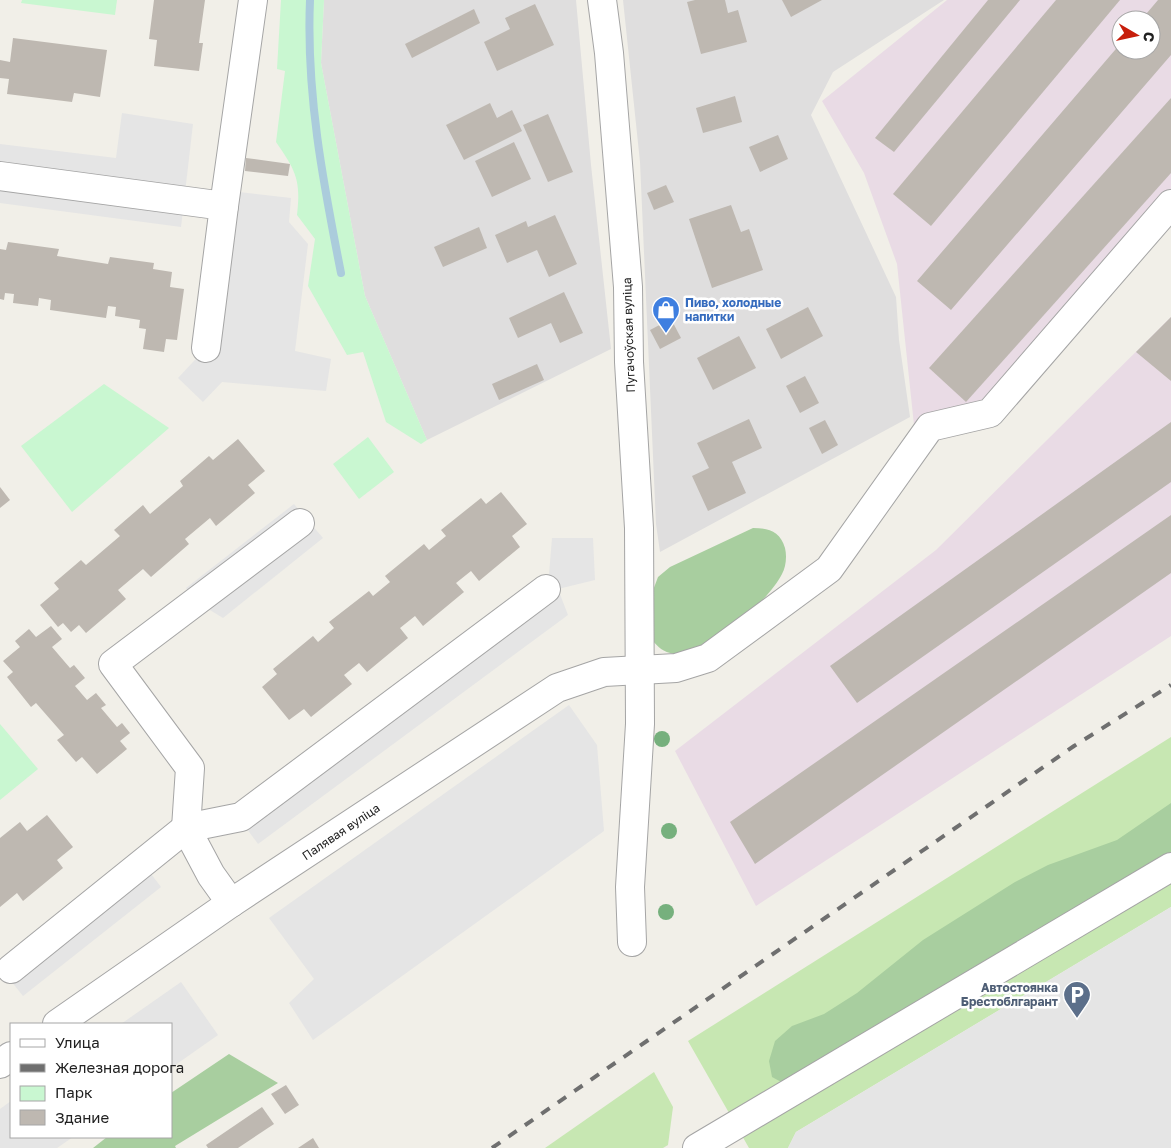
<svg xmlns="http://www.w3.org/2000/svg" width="1171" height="1148" font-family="'Golos Text',sans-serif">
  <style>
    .residential { fill: #dfdede }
    .industrial { fill: #e9dbe5; fill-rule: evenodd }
    .grass { fill: #c7e7b2 }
    .forest { fill: #a8ce9f }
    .park { fill: #c9f7d1 }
    .parking { fill: #e5e5e5 }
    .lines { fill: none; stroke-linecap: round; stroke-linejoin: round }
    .stream { stroke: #abccdc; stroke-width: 8 }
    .building { fill: #beb8b1 }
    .minor-casing { stroke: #a5a5a5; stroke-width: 30 }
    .minor { stroke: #fff; stroke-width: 28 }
    .rail { stroke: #6f6f6f; stroke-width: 4; stroke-dasharray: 10 10; stroke-linecap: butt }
    .tree { fill: #76b07d }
    .labels { text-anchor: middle; stroke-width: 5; stroke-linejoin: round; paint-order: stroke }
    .shop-label { font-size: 12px; font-weight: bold; fill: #366cbe; stroke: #fff; text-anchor: start }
    .street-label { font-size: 12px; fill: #212121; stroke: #fff }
    .service-label { font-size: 12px; font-weight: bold; fill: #4e5e75; stroke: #fff; text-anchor: end }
  </style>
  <rect width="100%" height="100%" fill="#f1efe8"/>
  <!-- residential -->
  <g class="residential">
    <path d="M324 0H576L591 165 611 349 427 440 365 296 321 63Z"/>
    <path d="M623 0H944L833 72 811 115 896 297 899 340 910 417 660 552 656 524 640 162Z"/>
  </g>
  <!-- industrial -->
  <g class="industrial">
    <path d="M947 0H1171V189L978 405 914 425 897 264 864 173 822 101ZM1121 20H1151V50H1121Z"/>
    <path d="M1171 317V636L756 906 675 751 936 550Z"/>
  </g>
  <!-- grass -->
  <g class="grass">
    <path d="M1171 737V907L796 1132 788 1148H749L688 1041Z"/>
    <path d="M654 1072 673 1107 668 1145 663 1148H545Z"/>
  </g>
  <!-- forest -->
  <g class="forest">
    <path d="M753 528C769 528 780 531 785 548 787 556 786 567 782 574 769 601 706 657 674 654 663 652 658 647 652 640V593L658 577 670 567Z"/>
    <path d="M1171 803V859L785 1084 772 1077 769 1061 775 1041 792 1026 824 1014 857 993 923 940 1015 882 1048 865 1117 840Z"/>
    <path d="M229 1054 278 1083 175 1146 176 1148H93L107 1137H171V1093Z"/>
  </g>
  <!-- park -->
  <g class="park">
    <path d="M22 0H117L115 15 21 3Z"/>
    <path d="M281 0H324L321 63 365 296 427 440 421 444 386 422 363 352 347 355 308 286 315 239 297 215C301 180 296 171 276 142L285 71 277 69Z"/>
    <path d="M104 384 169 428 72 512 21 446Z"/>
    <path d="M368 437 394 472 359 499 333 464Z"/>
    <path d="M0 724 38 769 0 800Z"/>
  </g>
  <!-- parking -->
  <g class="parking">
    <path d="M122 113 193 124 181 227 0 203V144L116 158Z"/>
    <path d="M239 192 291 198 289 222 308 244 295 351 331 359 326 391 222 382 203 402 178 378 206 348Z"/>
    <path d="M294 504 323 538 223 618 195 601 186 588Z"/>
    <path d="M552 538H593L595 580 558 589 568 615 258 844 232 809 549 574Z"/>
    <path d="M569 705 597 745 604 831 313 1040 289 1003 314 979 269 918Z"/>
    <path d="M135 853 161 887 23 996 0 967V959Z"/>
    <path d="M1171 907V1148H788L796 1132Z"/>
    <path d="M181 982 218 1035 171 1068V1024H121Z"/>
    <path d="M11 1101V1137H73L57 1148H0V1109Z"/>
  </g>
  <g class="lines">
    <!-- stream -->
    <path class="stream" d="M310 0C306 93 323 182 341 273"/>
  </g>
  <!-- building -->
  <g class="building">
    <path d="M154 0H205L199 43H203L199 71 154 66 157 40 149 39Z"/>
    <path d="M695 0H725L728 13 738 10 747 42 701 54 687 2Z"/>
    <path d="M782 0H822L791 17Z"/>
    <path d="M988 0H1020L894 152 875 138Z"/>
    <path d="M1056 0H1120L931 226 893 194Z"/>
    <path d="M1158 0H1171V55L951 310 917 281 1121 43V50H1151V20H1141Z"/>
    <path d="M535 4 554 45 497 71 484 42 510 29 505 18Z"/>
    <path d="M474 9 480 23 412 58 405 44Z"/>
    <path d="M13 38 107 50 100 97 74 93 72 102 7 94 9 79 0 78V60L10 62Z"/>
    <path d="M735 96 742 122 703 133 696 108Z"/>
    <path d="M1171 98V173L966 402 929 368Z"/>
    <path d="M490 103 497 118 512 110 522 131 464 160 446 125Z"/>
    <path d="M548 114 573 172 548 182 523 125Z"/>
    <path d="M778 135 788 159 760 172 749 147Z"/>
    <path d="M514 142 531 179 492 197 475 161Z"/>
    <path d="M246 158 290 164 288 176 245 171Z"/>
    <path d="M666 185 674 202 654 210 647 193Z"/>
    <path d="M731 205 741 232 749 229 763 270 712 288 689 219Z"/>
    <path d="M555 215 577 264 549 277 537 250 507 263 495 235 526 221 528 227Z"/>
    <path d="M479 227 487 248 443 267 434 247Z"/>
    <path d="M8 242 59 249 57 256 108 264 110 257 154 263 153 269 172 272 170 287 184 289 177 340 166 339 164 352 143 349 146 329 139 328 140 320 115 316 116 307 108 306 106 318 50 310 51 300 39 298 38 306 13 303 14 294 5 293 4 300 0 299V249L6 250Z"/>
    <path d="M564 292 583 333 560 343 551 323 518 338 509 318Z"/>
    <path d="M808 307 823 336 781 359 766 329Z"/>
    <path d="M1171 317V381L1136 352Z"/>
    <path d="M671 319 681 338 660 349 650 330Z"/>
    <path d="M739 336 756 368 713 390 697 358Z"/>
    <path d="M537 364 544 380 499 400 492 384Z"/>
    <path d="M805 376 819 403 800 413 786 386Z"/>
    <path d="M749 419 762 448 732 462 746 493 708 511 692 476 709 468 697 443Z"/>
    <path d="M825 420 838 445 822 454 809 428Z"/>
    <path d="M1171 422V482L857 703 830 666Z"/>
    <path d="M238 439 265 471 248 485 255 493 216 526 210 518 185 539 189 544 151 577 143 569 118 590 126 599 86 633 79 625 71 632 63 623 58 627 40 605 59 589 54 583 81 560 86 565 120 536 114 530 143 505 150 514 183 486 180 481 209 456 213 460Z"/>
    <path d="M0 487 10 500 0 508Z"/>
    <path d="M501 492 527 524 512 536 520 547 479 581 471 571 456 583 464 592 423 626 415 616 400 628 408 638 367 672 359 663 344 675 352 684 311 717 304 709 289 720 262 687 277 674 273 669 313 636 318 642 334 628 329 622 369 591 373 596 390 582 385 576 424 544 429 550 446 536 441 530 481 498 486 504Z"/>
    <path d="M1171 515V573L755 864 730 822Z"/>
    <path d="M51 626 62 639 52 647 70 668 74 665 85 678 75 686 87 700 96 693 106 705 101 708 117 727 122 723 130 733 120 741 127 749 97 774 82 757 76 762 57 740 64 735 36 703 31 707 7 677 13 672 3 661 20 647 15 641 29 629 36 637Z"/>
    <path d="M47 815 73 847 57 860 63 868 23 901 17 893 0 907V838L20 822 27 831Z"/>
    <path d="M286 1085 299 1105 285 1114 271 1094Z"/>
    <path d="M262 1107 274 1124 238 1148H208L206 1145Z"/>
    <path d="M313 1138 319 1148H298Z"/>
  </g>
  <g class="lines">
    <defs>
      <g id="minor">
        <path d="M602 0 609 53 628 287 629 362 639 528 640 724 630 887 632 942"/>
        <path d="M0 176 224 206 206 348"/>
        <path d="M224 206 253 0"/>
        <path d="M231 903 211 875 186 828 190 768 113 664 300 523"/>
        <path d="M11 969 186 828 241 817 546 589"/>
        <path d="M57 1024 231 903 557 688 604 672 676 668 708 658 829 569 930 427 990 413 1171 204"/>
        <path d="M0 1064 11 1056"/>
        <path d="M697 1148 1171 867"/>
      </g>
    </defs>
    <!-- minor casing -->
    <use href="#minor" class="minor-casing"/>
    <!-- minor -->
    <use href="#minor" class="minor"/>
    <!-- rail -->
    <path class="rail" d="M492 1148 1074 746 1171 685"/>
  </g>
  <!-- trees -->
  <g class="tree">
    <circle cx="662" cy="739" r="8"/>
    <circle cx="669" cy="831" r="8"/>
    <circle cx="666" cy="912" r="8"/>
  </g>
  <!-- icons -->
  <defs>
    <symbol id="shop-pin" viewBox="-11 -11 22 30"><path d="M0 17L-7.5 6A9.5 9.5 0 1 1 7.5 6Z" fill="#3f7fe0" stroke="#fff"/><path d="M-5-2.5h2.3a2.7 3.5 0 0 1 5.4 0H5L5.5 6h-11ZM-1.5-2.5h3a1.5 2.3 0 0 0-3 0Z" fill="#fff"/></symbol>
    <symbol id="parking-pin" viewBox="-11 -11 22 30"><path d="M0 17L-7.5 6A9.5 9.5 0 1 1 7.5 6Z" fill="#5c6f8a" stroke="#fff"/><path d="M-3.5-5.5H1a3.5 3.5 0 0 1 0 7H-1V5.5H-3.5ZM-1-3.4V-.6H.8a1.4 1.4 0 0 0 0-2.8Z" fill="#fff"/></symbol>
  </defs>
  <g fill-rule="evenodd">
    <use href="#shop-pin" x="650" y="294" width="32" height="43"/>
    <use href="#parking-pin" x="1061" y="979" width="32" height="43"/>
  </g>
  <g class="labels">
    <!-- shop labels -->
    <g class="shop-label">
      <text x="685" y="307">Пиво, холодные<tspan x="685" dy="14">напитки</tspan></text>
    </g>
    <!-- street labels -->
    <g class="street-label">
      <text transform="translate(629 335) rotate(-92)" y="4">Пугачоўская вуліца</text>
      <text transform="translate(341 832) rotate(-34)" y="4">Палявая вуліца</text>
    </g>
    <!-- service labels -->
    <g class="service-label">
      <text x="1058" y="992">Автостоянка<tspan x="1058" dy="14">Брестоблгарант</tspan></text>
    </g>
  </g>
  <!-- legend -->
  <rect x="10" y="1023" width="162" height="115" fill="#ffffff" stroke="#a6a6a6"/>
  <rect x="20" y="1039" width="25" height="8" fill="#ffffff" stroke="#a6a6a6"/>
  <text x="55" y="1048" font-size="15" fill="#212121">Улица</text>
  <rect x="20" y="1064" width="25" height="8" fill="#6f6f6f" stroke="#a6a6a6"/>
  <text x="55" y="1073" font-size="15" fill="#212121">Железная дорога</text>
  <rect x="20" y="1086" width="25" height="15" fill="#c9f7d1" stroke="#a6a6a6"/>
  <text x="55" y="1098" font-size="15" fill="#212121">Парк</text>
  <rect x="20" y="1110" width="25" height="15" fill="#beb8b1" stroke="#a6a6a6"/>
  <text x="55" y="1123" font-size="15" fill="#212121">Здание</text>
  <!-- north arrow -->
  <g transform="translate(1136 35) rotate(99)"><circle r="24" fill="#ffffff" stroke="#a6a6a6"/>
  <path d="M0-4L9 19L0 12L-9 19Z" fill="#c71e0b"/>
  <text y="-8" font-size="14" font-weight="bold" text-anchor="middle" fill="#212121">С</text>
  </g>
</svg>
